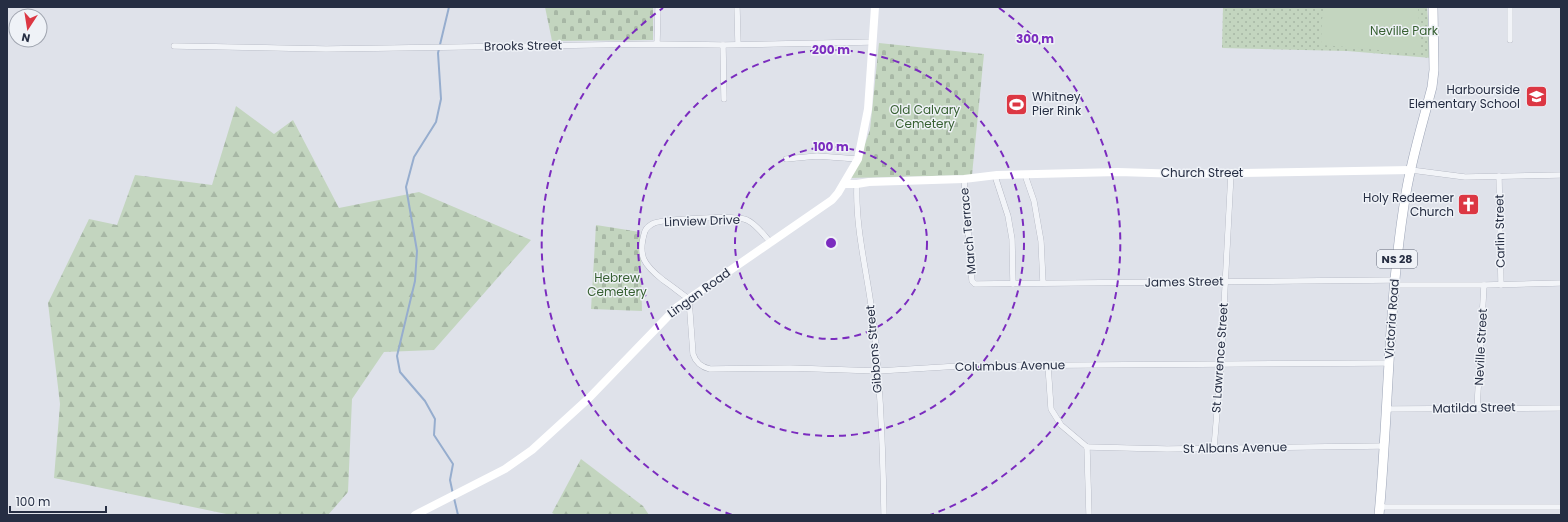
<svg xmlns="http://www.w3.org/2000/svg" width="1568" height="522" font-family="Poppins,sans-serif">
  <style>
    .forest { fill: url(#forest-firs) }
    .cemetery { fill: url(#cemetery-stones) }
    .park { fill: url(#park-dots) }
    .garden { fill: #c3d5bf }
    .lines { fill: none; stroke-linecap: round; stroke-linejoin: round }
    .stream { stroke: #96adce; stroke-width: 2 }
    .street-casing { stroke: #a4a8b5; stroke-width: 6 }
    .primary-casing { stroke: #9da5b7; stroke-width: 10 }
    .street { stroke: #f2f4f8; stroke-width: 5.5 }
    .secondary { stroke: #fff; stroke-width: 8 }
    .primary { stroke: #fff; stroke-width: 9 }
    .ring { fill: none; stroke: #7b2cbf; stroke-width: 2; stroke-dasharray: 7 5 }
    .labels { text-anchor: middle; stroke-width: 3; stroke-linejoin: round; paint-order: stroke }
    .shield { fill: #eff2f7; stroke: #626979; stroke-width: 1 }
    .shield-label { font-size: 11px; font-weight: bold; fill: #262e43 }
    .park-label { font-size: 12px; fill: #376032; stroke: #eff2f7 }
    .street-label { font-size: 12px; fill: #262e43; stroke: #eff2f7 }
    .poi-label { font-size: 12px; fill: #262e43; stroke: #eff2f7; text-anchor: end }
    .centre { fill: #7b2cbf; stroke: #eff2f7; stroke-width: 2 }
    .ring-label { font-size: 12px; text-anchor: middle; font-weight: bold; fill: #7b2cbf; stroke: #eff2f7; stroke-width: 3; stroke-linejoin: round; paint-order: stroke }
  </style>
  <defs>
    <pattern id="forest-firs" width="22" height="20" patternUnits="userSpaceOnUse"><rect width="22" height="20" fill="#c3d5bf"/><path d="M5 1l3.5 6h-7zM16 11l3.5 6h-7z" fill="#a7b7a5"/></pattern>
    <pattern id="cemetery-stones" width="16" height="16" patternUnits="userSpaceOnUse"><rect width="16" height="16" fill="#c3d5bf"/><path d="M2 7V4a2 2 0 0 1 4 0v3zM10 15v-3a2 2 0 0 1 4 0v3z" fill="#a7b7a5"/></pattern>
    <pattern id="park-dots" width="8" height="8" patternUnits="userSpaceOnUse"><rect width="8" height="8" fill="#c3d5bf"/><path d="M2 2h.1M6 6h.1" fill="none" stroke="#a7b7a5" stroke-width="1.8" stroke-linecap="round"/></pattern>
  </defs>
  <rect width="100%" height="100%" fill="#dfe2ea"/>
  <!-- forest -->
  <g class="forest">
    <path d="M236 106 274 134 293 120 339 208 419 192 531 240 434 350 384 352 352 399 348 492 328 515H231L54 478 60 404 48 303 89 219 117 225 135 175 212 185Z"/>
    <path d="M581 459 643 506 649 515H556L552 513Z"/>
  </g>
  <!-- cemetery -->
  <g class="cemetery">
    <path d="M545 7H653V40L552 41Z"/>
    <path d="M879 43 984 54 972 175 848 178 860 158 870 130Z"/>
    <path d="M596 225 640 232 642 311 591 309Z"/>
  </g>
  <!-- park -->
  <path class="park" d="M1223 7H1427L1431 58 1347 51 1222 48Z"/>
  <!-- garden -->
  <path class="garden" d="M1325 7H1418L1421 50 1416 53H1404L1360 48 1321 45 1322 19Z"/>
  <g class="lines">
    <!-- stream -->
    <g class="stream">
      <path d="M449 7 438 53 441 99 436 122 414 157 406 187 417 251 415 281 397 356 400 372 425 401 435 419 434 435 453 464 450 480 453 494"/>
      <path d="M454 498 458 515"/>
    </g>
    <defs>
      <g id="street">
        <path d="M737 7 738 44"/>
        <path d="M1510 40V7"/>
        <path d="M657 44 658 7"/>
        <path d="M723 45 724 99"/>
        <path d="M174 46 326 49 657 44 723 45 872 42"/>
        <path d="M786 159 817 156 858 159"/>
        <path d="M1411 170 1465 177 1561 175"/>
        <path d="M1025 175 1034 201 1041 241 1043 283"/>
        <path d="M995 176 1008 216 1012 239 1013 284"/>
        <path d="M1499 176 1501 285"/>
        <path d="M964 179 972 281 975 284 1395 280"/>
        <path d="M857 184C855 230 868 275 873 320 881 385 883 450 884 515"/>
        <path d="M771 243C764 235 756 224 747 220 736 215 666 219 654 223 650 225 647 227 645 231 637 256 644 265 663 280 672 286 680 293 689 299L693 354C696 363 701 367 710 369L790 368 878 371 960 366 1389 363"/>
        <path d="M1395 285H1484L1561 283"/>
        <path d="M1048 365 1051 409 1061 425 1087 447"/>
        <path d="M1477 408 1484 285"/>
        <path d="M1386 409 1561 408"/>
        <path d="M1087 447 1167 449 1384 446"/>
        <path d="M1087 447 1089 515"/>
        <path d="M1214 448 1221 364 1231 173"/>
        <path d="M1380 507H1561"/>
      </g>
      <path id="primary" d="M1379 515C1389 408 1388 299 1406 193 1412 157 1423 122 1432 87L1434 70 1433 7"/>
    </defs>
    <!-- street casing -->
    <use href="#street" class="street-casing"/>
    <!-- primary casing -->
    <use href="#primary" class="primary-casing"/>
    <!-- street -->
    <use href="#street" class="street"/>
    <!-- secondary -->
    <g class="secondary">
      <path d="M844 184H857L869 182 964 179 997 175 1118 172 1183 174 1411 170"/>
      <path d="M415 515 505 469 532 450 589 398 677 307 832 200 838 193 858 159 868 109 875 7"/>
    </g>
    <!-- primary -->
    <use href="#primary" class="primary"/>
  </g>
  <!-- distance rings -->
  <g class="ring">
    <circle cx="831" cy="243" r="96"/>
    <circle cx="831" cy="243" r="193"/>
    <path d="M732 515A289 289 0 0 1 663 8M999 8A289 289 0 0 1 930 515"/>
  </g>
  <!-- icons -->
  <defs>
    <symbol id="school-square" viewBox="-11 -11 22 22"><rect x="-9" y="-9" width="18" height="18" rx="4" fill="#dc3743" stroke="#eff2f7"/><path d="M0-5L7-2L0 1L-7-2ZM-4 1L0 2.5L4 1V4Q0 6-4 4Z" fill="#fff"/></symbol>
    <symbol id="stadium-square" viewBox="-11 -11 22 22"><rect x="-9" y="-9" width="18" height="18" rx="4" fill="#dc3743" stroke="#eff2f7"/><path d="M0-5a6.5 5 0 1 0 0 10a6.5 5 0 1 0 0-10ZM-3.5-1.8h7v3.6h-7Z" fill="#fff"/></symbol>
    <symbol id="church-square" viewBox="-11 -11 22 22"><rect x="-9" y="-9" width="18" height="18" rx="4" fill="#dc3743" stroke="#eff2f7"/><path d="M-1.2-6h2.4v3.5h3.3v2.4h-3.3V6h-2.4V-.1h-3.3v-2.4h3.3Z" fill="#fff"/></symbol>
  </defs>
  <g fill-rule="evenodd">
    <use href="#school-square" x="1524" y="84" width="25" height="25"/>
    <use href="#stadium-square" x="1004" y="92" width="25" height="25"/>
    <use href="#church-square" x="1456" y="192" width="25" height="25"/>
  </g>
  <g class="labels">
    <!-- shield labels -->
    <rect class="shield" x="1377" y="250" width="40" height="18" rx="3"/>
    <g class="shield-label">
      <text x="1397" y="263">NS 28</text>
    </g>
    <!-- park labels -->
    <g class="park-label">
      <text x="1404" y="35">Neville Park</text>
      <text x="925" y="114">Old Calvary<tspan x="925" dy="14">Cemetery</tspan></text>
      <text x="617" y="282">Hebrew<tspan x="617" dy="14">Cemetery</tspan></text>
    </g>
    <!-- street labels -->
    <g class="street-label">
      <text transform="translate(523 46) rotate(-1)" y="4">Brooks Street</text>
      <text x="1202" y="177">Church Street</text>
      <text transform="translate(702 221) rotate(-2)" y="4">Linview Drive</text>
      <text transform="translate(968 231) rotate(-95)" y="4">March Terrace</text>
      <text transform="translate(1500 231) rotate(-91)" y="4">Carlin Street</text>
      <text transform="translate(1184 282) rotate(-1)" y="4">James Street</text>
      <text transform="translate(699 293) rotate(-36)" y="4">Lingan Road</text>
      <text transform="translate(1392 319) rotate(-86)" y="4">Victoria Road</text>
      <text transform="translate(1481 347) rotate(-87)" y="4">Neville Street</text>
      <text transform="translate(874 349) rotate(-95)" y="4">Gibbons Street</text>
      <text transform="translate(1220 358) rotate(-86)" y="4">St Lawrence Street</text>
      <text transform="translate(1010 366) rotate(-1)" y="4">Columbus Avenue</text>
      <text transform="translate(1474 408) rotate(-1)" y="4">Matilda Street</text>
      <text transform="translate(1235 448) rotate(-1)" y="4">St Albans Avenue</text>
    </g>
    <!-- poi labels -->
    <g class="poi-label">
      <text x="1520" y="94">Harbourside<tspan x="1520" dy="14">Elementary School</tspan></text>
      <text x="1032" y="101" text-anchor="start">Whitney<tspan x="1032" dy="14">Pier Rink</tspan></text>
      <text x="1454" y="202">Holy Redeemer<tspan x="1454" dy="14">Church</tspan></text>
    </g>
  </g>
  <circle cx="831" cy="243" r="6" class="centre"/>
  <g class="ring-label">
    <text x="1035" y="43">300 m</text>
    <text x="831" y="54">200 m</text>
    <text x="831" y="151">100 m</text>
  </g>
  <!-- border -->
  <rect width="1568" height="522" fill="none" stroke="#262e43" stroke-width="16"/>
  <!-- north arrow -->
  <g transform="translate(28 28) rotate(192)"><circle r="19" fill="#eff2f7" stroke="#9fa4af"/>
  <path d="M0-3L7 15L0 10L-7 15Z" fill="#dc3743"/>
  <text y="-6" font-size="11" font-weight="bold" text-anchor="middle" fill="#262e43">N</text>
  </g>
  <!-- scale -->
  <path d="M10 506v6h96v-6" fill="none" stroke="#262e43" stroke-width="2"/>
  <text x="16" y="506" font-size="12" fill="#262e43" stroke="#eff2f7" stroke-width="3" paint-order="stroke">100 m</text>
</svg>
